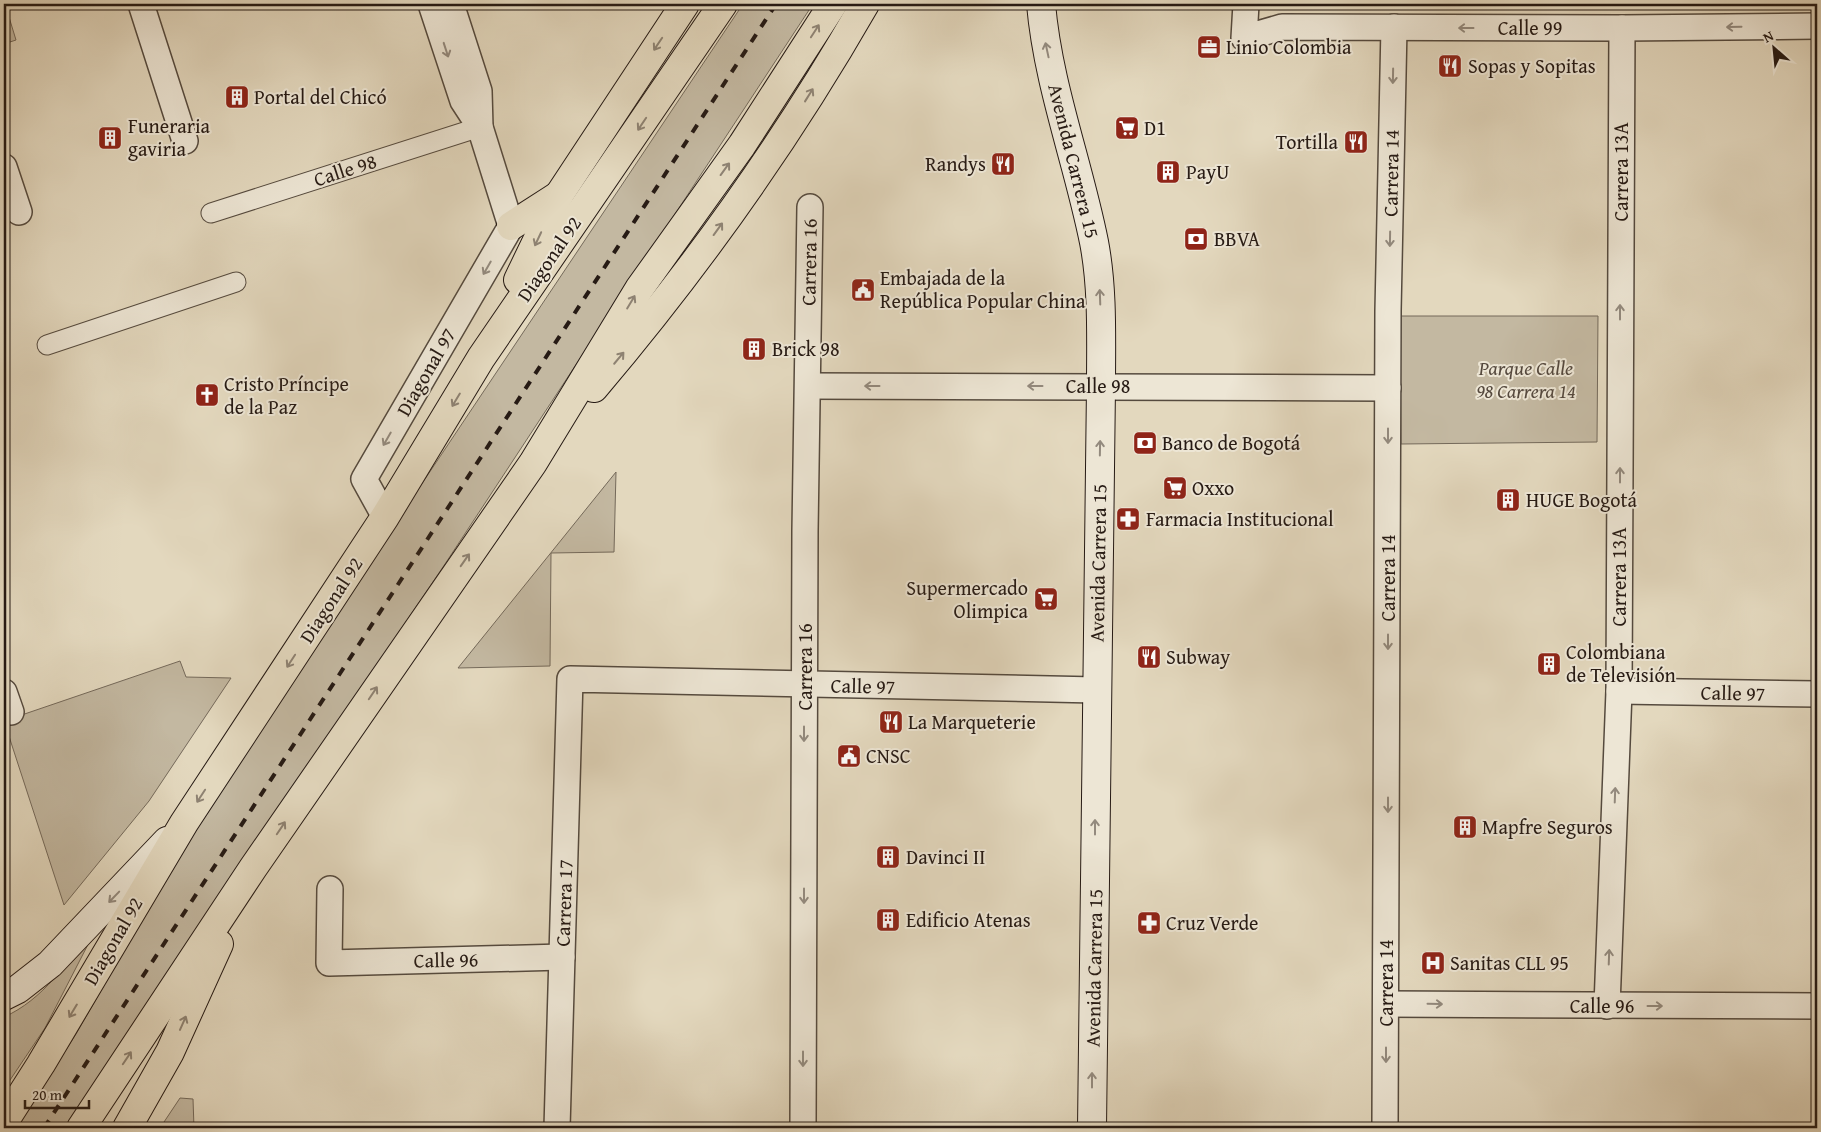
<svg xmlns="http://www.w3.org/2000/svg" width="1821" height="1132" font-family="'Gentium Book Plus',serif">
  <style>
    .green { fill: #c3b8a1; stroke: #74695a }
    .lines { fill: none; stroke-linecap: round; stroke-linejoin: round }
    .pedestrian-casing { stroke: #554a3e; stroke-width: 21 }
    .minor-casing { stroke: #554a3e; stroke-width: 28 }
    .secondary-casing { stroke: #261a14; stroke-width: 30 }
    .primary-casing { stroke: #261a14; stroke-width: 30 }
    .pedestrian { stroke: #ede6d5; stroke-width: 19 }
    .minor { stroke: #ede6d5; stroke-width: 25 }
    .secondary { stroke: #ede6d5; stroke-width: 28 }
    .primary { stroke: #e3d8be; stroke-width: 28 }
    .rail { stroke: #261a14; stroke-width: 4; stroke-dasharray: 9 9; stroke-linecap: butt }
    .oneway { stroke: #938a7e }
    .oneway2 { stroke: #8e8272 }
    .labels { text-anchor: middle; stroke-width: 4; stroke-linejoin: round; paint-order: stroke }
    .street-label { font-size: 20px; fill: #261a14; stroke: #ede6d5 }
    .poi-label { font-size: 20px; fill: #261a14; stroke: #ede6d5; text-anchor: start }
    .park-label { font-size: 20px; font-style: italic; fill: #55493e; stroke: #ede6d5 }
  </style>
  <rect width="100%" height="100%" fill="#e3d8be"/>
  <filter id="stains"><feTurbulence type="fractalNoise" baseFrequency=".004" numOctaves="4"/><feColorMatrix values="0 0 0 0 .2 0 0 0 0 .09 0 0 0 0 .02 0 0 0 .5 -.17"/></filter>
  <radialGradient id="worn" r=".72"><stop offset=".6" stop-color="#630" stop-opacity="0"/><stop offset="1" stop-color="#630" stop-opacity=".3"/></radialGradient>
  <!-- green -->
  <g class="green">
    <path d="M5 4 16 40 4 44V5Z"/>
    <path d="M743 4H813L445 564 64 1128H16L76 1034 174 864 265 718Z"/>
    <path d="M1400 316H1598L1597 442 1401 444Z"/>
    <path d="M616 472 614 552 551 553 550 666 458 668Z"/>
    <path d="M180 661 186 677 231 678 149 801 64 905 4 721Z"/>
    <path d="M96 929 45 1028 4 1089V1017C43 1000 68 961 96 929Z"/>
    <path d="M180 1098 193 1099 194 1128H160Z"/>
  </g>
  <g class="lines">
    <defs>
      <g id="pedestrian">
        <path d="M211 213 480 127"/>
        <path d="M47 345 236 282"/>
      </g>
      <g id="minor">
        <path d="M141 4 185 141"/>
        <path d="M451 4 479 91 480 127"/>
        <path d="M1246 4 1244 38 1282 27 1622 28 1817 26"/>
        <path d="M4 167 19 212"/>
        <path d="M808 386 1388 388"/>
        <path d="M385 517 364 479 511 226 480 127 463 101 431 4"/>
        <path d="M1619 691 1817 694"/>
        <path d="M4 692 11 712"/>
        <path d="M330 889 329 963 562 957"/>
        <path d="M1386 1004 1817 1006"/>
        <path d="M1607 1006 1619 691 1622 28"/>
        <path d="M557 1128 570 679 1096 690"/>
        <path d="M803 1128 805 531 810 207"/>
        <path d="M1385 1128 1388 311 1394 27"/>
      </g>
      <g id="secondary">
        <path d="M1041 4C1048 85 1078 162 1094 242 1103 289 1101 338 1101 386L1092 1128"/>
        <path d="M4 996 18 989 50 964 167 841"/>
      </g>
      <g id="primary">
        <path d="M511 226 559 195"/>
        <path d="M518 280 559 195 685 4"/>
        <path d="M594 388C695 269 787 140 865 4"/>
        <path d="M4 1122 41 1064 184 823 385 517 481 358 723 4"/>
        <path d="M81 1128 253 868 533 463 639 289 742 145 833 4"/>
        <path d="M127 1128 170 1052 219 944"/>
      </g>
    </defs>
    <!-- pedestrian casing -->
    <use href="#pedestrian" class="pedestrian-casing"/>
    <!-- minor casing -->
    <use href="#minor" class="minor-casing"/>
    <!-- secondary casing -->
    <use href="#secondary" class="secondary-casing"/>
    <!-- primary casing -->
    <use href="#primary" class="primary-casing"/>
    <!-- pedestrian -->
    <use href="#pedestrian" class="pedestrian"/>
    <!-- minor -->
    <use href="#minor" class="minor"/>
    <!-- secondary -->
    <use href="#secondary" class="secondary"/>
    <!-- primary -->
    <use href="#primary" class="primary"/>
    <!-- rail -->
    <path class="rail" d="M44 1128 776 4"/>
  </g>
  <!-- one-way arrows -->
  <defs><path id="oneway-shaft" d="M-6 0H5M1.5-3L5.5 0L1.5 3" fill="none" stroke-width="1.6" stroke-linecap="round" stroke-linejoin="round" transform="scale(1.25)"/></defs>
  <g class="oneway">
    <use href="#oneway-shaft" transform="translate(1734 27) rotate(179)"/>
    <use href="#oneway-shaft" transform="translate(1466 28) rotate(-180)"/>
    <use href="#oneway-shaft" transform="translate(446 50) rotate(72)"/>
    <use href="#oneway-shaft" transform="translate(1047 50) rotate(-102)"/>
    <use href="#oneway-shaft" transform="translate(1393 76) rotate(91)"/>
    <use href="#oneway-shaft" transform="translate(1390 239) rotate(91)"/>
    <use href="#oneway-shaft" transform="translate(487 268) rotate(120)"/>
    <use href="#oneway-shaft" transform="translate(1100 297) rotate(-92)"/>
    <use href="#oneway-shaft" transform="translate(1620 312) rotate(-90)"/>
    <use href="#oneway-shaft" transform="translate(872 386) rotate(180)"/>
    <use href="#oneway-shaft" transform="translate(1035 386) rotate(-180)"/>
    <use href="#oneway-shaft" transform="translate(1388 436) rotate(90)"/>
    <use href="#oneway-shaft" transform="translate(387 439) rotate(120)"/>
    <use href="#oneway-shaft" transform="translate(1100 448) rotate(-89)"/>
    <use href="#oneway-shaft" transform="translate(1620 475) rotate(-90)"/>
    <use href="#oneway-shaft" transform="translate(1388 642) rotate(90)"/>
    <use href="#oneway-shaft" transform="translate(804 734) rotate(90)"/>
    <use href="#oneway-shaft" transform="translate(1615 795) rotate(-88)"/>
    <use href="#oneway-shaft" transform="translate(1388 805) rotate(90)"/>
    <use href="#oneway-shaft" transform="translate(1095 827) rotate(-90)"/>
    <use href="#oneway-shaft" transform="translate(804 896) rotate(90)"/>
    <use href="#oneway-shaft" transform="translate(114 897) rotate(134)"/>
    <use href="#oneway-shaft" transform="translate(1609 957) rotate(-88)"/>
    <use href="#oneway-shaft" transform="translate(1435 1004) rotate(1)"/>
    <use href="#oneway-shaft" transform="translate(1655 1006)"/>
    <use href="#oneway-shaft" transform="translate(1386 1055) rotate(90)"/>
    <use href="#oneway-shaft" transform="translate(803 1059) rotate(90)"/>
    <use href="#oneway-shaft" transform="translate(1092 1080) rotate(-90)"/>
  </g>
  <g class="oneway2">
    <use href="#oneway-shaft" transform="translate(815 31) rotate(-57)"/>
    <use href="#oneway-shaft" transform="translate(658 44) rotate(124)"/>
    <use href="#oneway-shaft" transform="translate(809 95) rotate(-58)"/>
    <use href="#oneway-shaft" transform="translate(642 124) rotate(124)"/>
    <use href="#oneway-shaft" transform="translate(725 169) rotate(-54)"/>
    <use href="#oneway-shaft" transform="translate(718 229) rotate(-54)"/>
    <use href="#oneway-shaft" transform="translate(538 239) rotate(115)"/>
    <use href="#oneway-shaft" transform="translate(631 302) rotate(-59)"/>
    <use href="#oneway-shaft" transform="translate(619 358) rotate(-50)"/>
    <use href="#oneway-shaft" transform="translate(456 400) rotate(121)"/>
    <use href="#oneway-shaft" transform="translate(465 560) rotate(-55)"/>
    <use href="#oneway-shaft" transform="translate(291 661) rotate(123)"/>
    <use href="#oneway-shaft" transform="translate(373 693) rotate(-56)"/>
    <use href="#oneway-shaft" transform="translate(201 796) rotate(123)"/>
    <use href="#oneway-shaft" transform="translate(281 828) rotate(-56)"/>
    <use href="#oneway-shaft" transform="translate(73 1011) rotate(121)"/>
    <use href="#oneway-shaft" transform="translate(183 1023) rotate(-66)"/>
    <use href="#oneway-shaft" transform="translate(127 1058) rotate(-56)"/>
  </g>
  <!-- icons -->
  <defs>
    <symbol id="office-square" viewBox="-11 -11 22 22"><rect x="-9" y="-9" width="18" height="18" rx="4" fill="#8f2418" stroke="#ede6d5"/><path d="M-6-3h4V-5.5h4V-3h4V5H-6ZM-1-4.5V-3h2v-1.5ZM-6 0V1H6V0Z" fill="#fff"/></symbol>
    <symbol id="restaurant-square" viewBox="-11 -11 22 22"><rect x="-9" y="-9" width="18" height="18" rx="4" fill="#8f2418" stroke="#ede6d5"/><path d="M-5-6h1v4h1v-4h1v4h1v-4h1v5L-1.5 .5V6h-2V.5L-5-1ZM5-6V6H3V1.5H1.5Q1.5-4 5-6Z" fill="#fff"/></symbol>
    <symbol id="building-square" viewBox="-11 -11 22 22"><rect x="-9" y="-9" width="18" height="18" rx="4" fill="#8f2418" stroke="#ede6d5"/><path d="M-4-6H4V6H1V3H-1V6H-4ZM-2.5-4.3h1.7v1.8h-1.7ZM.8-4.3h1.7v1.8H.8ZM-2.5-1h1.7V.8h-1.7ZM.8-1h1.7V.8H.8Z" fill="#fff"/></symbol>
    <symbol id="supermarket-square" viewBox="-11 -11 22 22"><rect x="-9" y="-9" width="18" height="18" rx="4" fill="#8f2418" stroke="#ede6d5"/><path d="M-6-5.5h2.5l.6 2H6L4.5 2H-2.5L-4.4-4H-6ZM-1.5 3.2a1.3 1.3 0 1 0 .1 0ZM3 3.2a1.3 1.3 0 1 0 .1 0Z" fill="#fff"/></symbol>
    <symbol id="bank-square" viewBox="-11 -11 22 22"><rect x="-9" y="-9" width="18" height="18" rx="4" fill="#8f2418" stroke="#ede6d5"/><path d="M-6-4H6V4H-6ZM0-2.3a2.3 2.3 0 1 0 0 4.6a2.3 2.3 0 1 0 0-4.6Z" fill="#fff"/></symbol>
    <symbol id="civic-square" viewBox="-11 -11 22 22"><rect x="-9" y="-9" width="18" height="18" rx="4" fill="#8f2418" stroke="#ede6d5"/><path d="M-.6-6.5H3V-4.5H.6V-3L4-1V1h2V6H-6V1h2V-1L-.6-3ZM-1.2 2.5V6h2.4V2.5Z" fill="#fff"/></symbol>
    <symbol id="church-square" viewBox="-11 -11 22 22"><rect x="-9" y="-9" width="18" height="18" rx="4" fill="#8f2418" stroke="#ede6d5"/><path d="M-1.2-6h2.4v3.5h3.3v2.4h-3.3V6h-2.4V-.1h-3.3v-2.4h3.3Z" fill="#fff"/></symbol>
    <symbol id="pharmacy-square" viewBox="-11 -11 22 22"><rect x="-9" y="-9" width="18" height="18" rx="4" fill="#8f2418" stroke="#ede6d5"/><path d="M-2-6h4v4h4v4h-4v4h-4v-4h-4v-4h4Z" fill="#fff"/></symbol>
    <symbol id="hospital-square" viewBox="-11 -11 22 22"><rect x="-9" y="-9" width="18" height="18" rx="4" fill="#8f2418" stroke="#ede6d5"/><path d="M-5-5h3v3.5h4V-5h3V5h-3V1.5h-4V5h-3Z" fill="#fff"/></symbol>
  </defs>
  <g fill-rule="evenodd">
    <use href="#office-square" x="1195" y="33" width="28" height="28"/>
    <use href="#restaurant-square" x="1436" y="52" width="28" height="28"/>
    <use href="#building-square" x="223" y="83" width="28" height="28"/>
    <use href="#supermarket-square" x="1113" y="114" width="28" height="28"/>
    <use href="#building-square" x="96" y="124" width="28" height="28"/>
    <use href="#restaurant-square" x="1342" y="128" width="28" height="28"/>
    <use href="#restaurant-square" x="989" y="150" width="28" height="28"/>
    <use href="#building-square" x="1154" y="158" width="28" height="28"/>
    <use href="#bank-square" x="1182" y="225" width="28" height="28"/>
    <use href="#civic-square" x="849" y="276" width="28" height="28"/>
    <use href="#building-square" x="740" y="335" width="28" height="28"/>
    <use href="#church-square" x="193" y="381" width="28" height="28"/>
    <use href="#bank-square" x="1131" y="429" width="28" height="28"/>
    <use href="#supermarket-square" x="1161" y="474" width="28" height="28"/>
    <use href="#building-square" x="1494" y="486" width="28" height="28"/>
    <use href="#pharmacy-square" x="1114" y="505" width="28" height="28"/>
    <use href="#supermarket-square" x="1032" y="585" width="28" height="28"/>
    <use href="#restaurant-square" x="1135" y="643" width="28" height="28"/>
    <use href="#building-square" x="1535" y="650" width="28" height="28"/>
    <use href="#restaurant-square" x="877" y="708" width="28" height="28"/>
    <use href="#civic-square" x="835" y="742" width="28" height="28"/>
    <use href="#building-square" x="1451" y="813" width="28" height="28"/>
    <use href="#building-square" x="874" y="843" width="28" height="28"/>
    <use href="#building-square" x="874" y="906" width="28" height="28"/>
    <use href="#pharmacy-square" x="1135" y="909" width="28" height="28"/>
    <use href="#hospital-square" x="1419" y="949" width="28" height="28"/>
  </g>
  <g class="labels">
    <!-- street labels -->
    <g class="street-label">
      <text x="1530" y="35">Calle 99</text>
      <text transform="translate(1074 161) rotate(76)" y="7">Avenida Carrera 15</text>
      <text transform="translate(345 170) rotate(-18)" y="7">Calle 98</text>
      <text transform="translate(1621 172) rotate(-90)" y="7">Carrera 13A</text>
      <text transform="translate(1391 173) rotate(-89)" y="7">Carrera 14</text>
      <text transform="translate(549 259) rotate(-56)" y="7">Diagonal 92</text>
      <text transform="translate(809 262) rotate(-89)" y="7">Carrera 16</text>
      <text transform="translate(426 372) rotate(-60)" y="7">Diagonal 97</text>
      <text x="1098" y="393">Calle 98</text>
      <text transform="translate(1098 563) rotate(-89)" y="7">Avenida Carrera 15</text>
      <text transform="translate(1619 577) rotate(-90)" y="7">Carrera 13A</text>
      <text transform="translate(1388 578) rotate(-90)" y="7">Carrera 14</text>
      <text transform="translate(331 600) rotate(-57)" y="7">Diagonal 92</text>
      <text transform="translate(805 667) rotate(-90)" y="7">Carrera 16</text>
      <text transform="translate(863 686) rotate(1)" y="7">Calle 97</text>
      <text transform="translate(1733 693) rotate(1)" y="7">Calle 97</text>
      <text transform="translate(564 903) rotate(-88)" y="7">Carrera 17</text>
      <text transform="translate(113 941) rotate(-60)" y="7">Diagonal 92</text>
      <text transform="translate(446 960) rotate(-1)" y="7">Calle 96</text>
      <text transform="translate(1094 968) rotate(-89)" y="7">Avenida Carrera 15</text>
      <text transform="translate(1386 983) rotate(-90)" y="7">Carrera 14</text>
      <text x="1602" y="1013">Calle 96</text>
    </g>
    <!-- poi labels -->
    <g class="poi-label">
      <text x="1226" y="54">Linio Colombia</text>
      <text x="1468" y="73">Sopas y Sopitas</text>
      <text x="254" y="104">Portal del Chicó</text>
      <text x="128" y="133">Funeraria<tspan x="128" dy="23">gaviria</tspan></text>
      <text x="1144" y="135">D1</text>
      <text x="1338" y="149" text-anchor="end">Tortilla</text>
      <text x="986" y="171" text-anchor="end">Randys</text>
      <text x="1186" y="179">PayU</text>
      <text x="1214" y="246">BBVA</text>
      <text x="880" y="285">Embajada de la<tspan x="880" dy="23">República Popular China</tspan></text>
      <text x="772" y="356">Brick 98</text>
      <text x="224" y="391">Cristo Príncipe<tspan x="224" dy="23">de la Paz</tspan></text>
      <text x="1162" y="450">Banco de Bogotá</text>
      <text x="1192" y="495">Oxxo</text>
      <text x="1526" y="507">HUGE Bogotá</text>
      <text x="1146" y="526">Farmacia Institucional</text>
      <text x="1028" y="595" text-anchor="end">Supermercado<tspan x="1028" dy="23">Olimpica</tspan></text>
      <text x="1566" y="659">Colombiana<tspan x="1566" dy="23">de Televisión</tspan></text>
      <text x="1166" y="664">Subway</text>
      <text x="908" y="729">La Marqueterie</text>
      <text x="866" y="763">CNSC</text>
      <text x="1482" y="834">Mapfre Seguros</text>
      <text x="906" y="864">Davinci II</text>
      <text x="906" y="927">Edificio Atenas</text>
      <text x="1166" y="930">Cruz Verde</text>
      <text x="1450" y="970">Sanitas CLL 95</text>
    </g>
    <!-- park labels -->
    <g class="park-label">
      <text x="1526" y="375">Parque Calle<tspan x="1526" dy="23">98 Carrera 14</tspan></text>
    </g>
  </g>
  <!-- margin -->
  <rect width="1821" height="1132" fill="none" stroke="#e3d8be" stroke-width="20"/>
  <rect x="5" y="5" width="1811" height="1122" fill="none" stroke="#261a14" stroke-width="2.5"/>
  <rect x="10" y="10" width="1801" height="1112" fill="none" stroke="#261a14"/>
  <!-- north arrow -->
  <g transform="translate(1774 48) rotate(333)" stroke="#ede6d5" stroke-width="4" paint-order="stroke">
  <path d="M0-4L9 19L0 12L-9 19Z" fill="#261a14"/>
  <text y="-8" font-size="14" font-weight="bold" text-anchor="middle" fill="#261a14">N</text>
  </g>
  <!-- scale -->
  <path d="M25 1100v8h64v-8" fill="none" stroke="#261a14" stroke-width="2.5"/>
  <text x="32" y="1100" font-size="15" fill="#261a14" stroke="#ede6d5" stroke-width="4" paint-order="stroke">20 m</text>
  <rect width="100%" height="100%" filter="url(#stains)"/>
  <rect width="100%" height="100%" fill="url(#worn)"/>
</svg>
